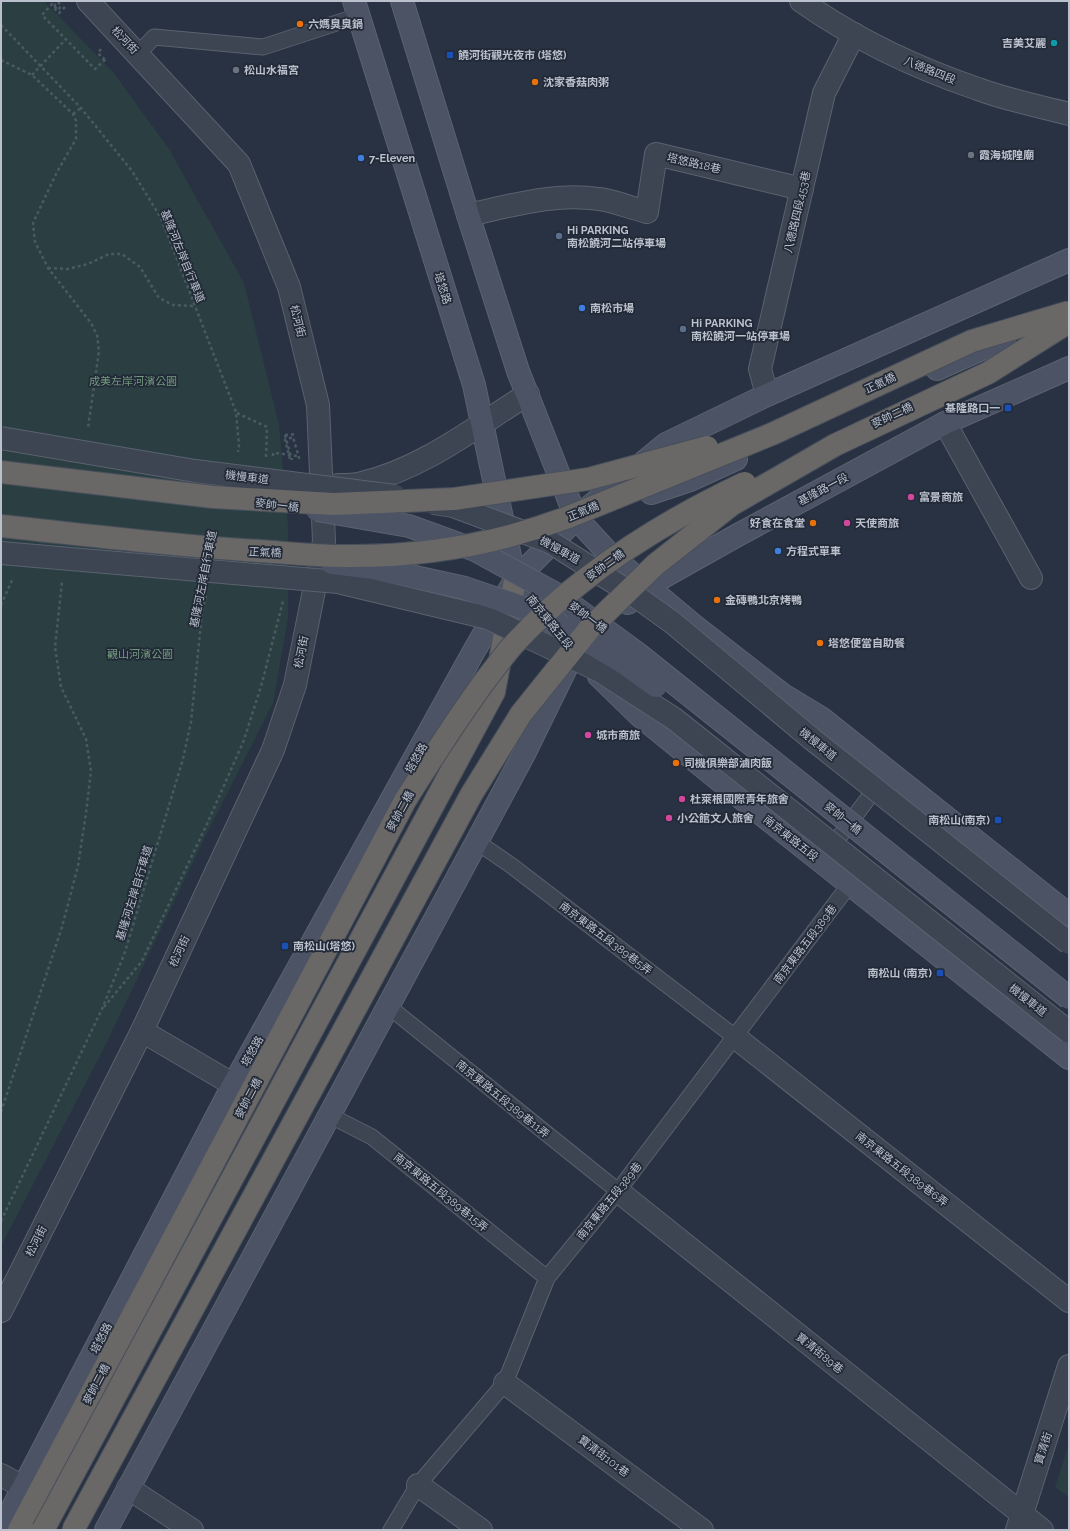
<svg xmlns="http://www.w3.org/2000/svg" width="1070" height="1531" font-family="Raleway,'Noto Sans TC',sans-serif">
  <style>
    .green { fill: #2b3f43 }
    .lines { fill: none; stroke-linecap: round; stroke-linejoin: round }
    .service-casing { stroke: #5b626f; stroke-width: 17 }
    .minor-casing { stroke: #5b626f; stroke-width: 24 }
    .tertiary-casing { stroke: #5b626f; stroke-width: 24 }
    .secondary-casing { stroke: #5b626f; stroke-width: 24 }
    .trunk-casing { stroke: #484f5c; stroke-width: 24 }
    .path { stroke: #495b60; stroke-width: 2.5; stroke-dasharray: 3 3; stroke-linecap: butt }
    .service { stroke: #3d4452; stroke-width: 15 }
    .minor { stroke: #3d4452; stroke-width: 22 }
    .tertiary { stroke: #3d4452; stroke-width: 22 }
    .secondary { stroke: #4b5365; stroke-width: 22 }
    .trunk { stroke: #696866; stroke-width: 22 }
    .minor-bridge-casing { stroke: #5b626f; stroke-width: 24; stroke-linecap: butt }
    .secondary-bridge-casing { stroke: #5b626f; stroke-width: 24; stroke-linecap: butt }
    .trunk-bridge-casing { stroke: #484f5c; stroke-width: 24; stroke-linecap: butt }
    .path-bridge { stroke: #495b60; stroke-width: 2.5; stroke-dasharray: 3 3; stroke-linecap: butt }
    .minor-bridge { stroke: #3d4452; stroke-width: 22 }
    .secondary-bridge { stroke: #4b5365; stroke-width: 22 }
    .trunk-bridge { stroke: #696866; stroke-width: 22 }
    .food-dot { fill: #e8710a; stroke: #222937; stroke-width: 1.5 }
    .culture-dot { fill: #0f9aa8; stroke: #222937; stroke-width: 1.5 }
    .transit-dot { fill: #1a4fb4; stroke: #222937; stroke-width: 1.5 }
    .worship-dot { fill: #6b7280; stroke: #222937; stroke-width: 1.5 }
    .shop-dot { fill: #3f7fe0; stroke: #222937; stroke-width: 1.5 }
    .service-dot { fill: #5c6f8a; stroke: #222937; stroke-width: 1.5 }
    .hotel-dot { fill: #d1479c; stroke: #222937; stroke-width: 1.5 }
    .labels { text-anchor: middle; stroke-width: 3.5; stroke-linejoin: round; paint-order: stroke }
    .poi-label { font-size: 11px; font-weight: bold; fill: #bac0cc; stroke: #222937; text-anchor: start }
    .street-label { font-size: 11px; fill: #bac0cc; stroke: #222937 }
    .park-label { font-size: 11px; fill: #739b7f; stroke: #222937 }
  </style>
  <rect width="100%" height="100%" fill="#293242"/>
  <!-- green -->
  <g class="green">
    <path d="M1 1H44L113 72 169 149 244 283 279 425 288 527V618L273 703 205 837 104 1048 1 1246Z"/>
    <path d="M1069 1444V1497L1055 1487Z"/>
  </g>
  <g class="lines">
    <defs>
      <g id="service">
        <path d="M138 54 154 37 263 47 358 16"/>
        <path d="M477 842 512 866 735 1037"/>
        <path d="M828 852 881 781"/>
        <path d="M388 1006 618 1191"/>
        <path d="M329 1115 372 1137 547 1278"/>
        <path d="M391 1530 418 1485 505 1383 547 1278 618 1191 850 884"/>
      </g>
      <g id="minor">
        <path d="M468 215C510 206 556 192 599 199 615 201 631 208 647 212L656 154 802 189"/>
        <path d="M767 395 760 369 824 93 854 34"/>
        <path d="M945 423 1031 578"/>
        <path d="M338 485C346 485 355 485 362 483 424 468 475 427 528 394"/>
        <path d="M142 1031 234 1085"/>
        <path d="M735 1037 1069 1301"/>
        <path d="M618 1191 1042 1530"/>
        <path d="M1 1311 142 1031 273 750 295 685 324 541 318 405 289 287 239 164 88 1"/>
        <path d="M505 1383 702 1530"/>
        <path d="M1 1475 23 1487"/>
        <path d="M418 1485 481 1530"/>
        <path d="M128 1488 192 1530"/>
        <path d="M1017 1530 1069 1366"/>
      </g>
      <path id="tertiary" d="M801 1C855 39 916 68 978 89 1007 100 1039 106 1069 114"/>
      <g id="secondary">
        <path d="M354 1 474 385 515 580 550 623"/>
        <path d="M402 1 468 215 518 371 576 518 612 557 693 625 783 695 821 718 1069 915"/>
        <path d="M937 369 1004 339"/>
        <path d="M651 493 690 480 736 459"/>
        <path d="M628 603 647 586 736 536 945 423 1069 368"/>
        <path d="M599 676 639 715 755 809 1069 1058"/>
        <path d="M1 1530 230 1091 474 651 515 580 576 518 666 444 767 395 1069 260"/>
        <path d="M106 1530 524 754 569 662"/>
      </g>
      <g id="trunk">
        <path d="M452 770 494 692 515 580"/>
        <path d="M19 1530 406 799"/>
      </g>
    </defs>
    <!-- service casing -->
    <use href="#service" class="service-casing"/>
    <!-- minor casing -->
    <use href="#minor" class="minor-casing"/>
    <!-- tertiary casing -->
    <use href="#tertiary" class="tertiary-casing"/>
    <!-- secondary casing -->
    <use href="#secondary" class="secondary-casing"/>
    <!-- trunk casing -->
    <use href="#trunk" class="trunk-casing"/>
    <!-- path -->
    <g class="path">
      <path d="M65 7 59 13 53 7 58 2 61 6 58 10 52 4 42 15 95 69 106 59 105 58"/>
      <path d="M1 25 81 108 132 171 161 218 236 412 239 446 238 452"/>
      <path d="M101 49 98 53 103 59 106 56"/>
      <path d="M1 60 32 75 73 114 76 121V139L57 172 33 223 35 242 48 268 91 323 97 335 99 351 88 428"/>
      <path d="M32 75 66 39"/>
      <path d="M73 114 81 108"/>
      <path d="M48 268 68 269 88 264 109 254H122L140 267 159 298 173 305 195 306"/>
      <path d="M237 413 267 427 266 457"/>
      <path d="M285 435 296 434"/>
      <path d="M273 456V453H276L297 456"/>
      <path d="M1 605 13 578"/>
      <path d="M104 1007 142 961 207 824 244 740 262 683 283 601"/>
      <path d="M1 1112 62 927 78 866 86 813 91 771 86 739 61 687 55 647 62 582"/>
      <path d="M1 1221 102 1009 125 952 183 759 191 722 202 613 206 595"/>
    </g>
    <!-- service -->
    <use href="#service" class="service"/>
    <!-- minor -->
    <use href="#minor" class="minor"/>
    <!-- tertiary -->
    <use href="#tertiary" class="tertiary"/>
    <!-- secondary -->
    <use href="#secondary" class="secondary"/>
    <!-- trunk -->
    <use href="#trunk" class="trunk"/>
    <defs>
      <g id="minor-bridge">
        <path d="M1 438 195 471 395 496"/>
        <path d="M433 503 453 506 550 542 634 595 673 623 812 739 1069 943"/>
        <path d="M1 553 338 582 488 618 600 671 673 718 1069 1032"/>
      </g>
      <g id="secondary-bridge">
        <path d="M317 510 409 526 475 550 556 594 638 654 1069 998"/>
        <path d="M332 563 374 568 465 588 541 614 624 663 656 686"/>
      </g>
      <g id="trunk-bridge">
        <path d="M1 472 213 497 333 504 454 499 588 479 707 447"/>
        <path d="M1 526C87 535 173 546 260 551 288 553 316 556 344 556 419 557 496 544 566 518L772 434 972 341 1069 312"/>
        <path d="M406 799C432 758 458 717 487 678 496 667 504 655 513 645 577 576 660 523 745 483"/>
        <path d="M43 1530 452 770"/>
        <path d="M73 1530 471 795 521 714 590 628 655 565 731 505 835 445 988 373 1069 322"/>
      </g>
    </defs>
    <!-- minor-bridge casing -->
    <use href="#minor-bridge" class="minor-bridge-casing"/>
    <!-- secondary-bridge casing -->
    <use href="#secondary-bridge" class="secondary-bridge-casing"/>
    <!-- trunk-bridge casing -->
    <use href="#trunk-bridge" class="trunk-bridge-casing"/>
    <!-- path-bridge -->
    <g class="path-bridge">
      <path d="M285 435 292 460"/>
      <path d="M290 459 285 440 293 437 300 461"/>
    </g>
    <!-- minor-bridge -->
    <use href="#minor-bridge" class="minor-bridge"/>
    <!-- secondary-bridge -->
    <use href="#secondary-bridge" class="secondary-bridge"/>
    <!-- trunk-bridge -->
    <use href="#trunk-bridge" class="trunk-bridge"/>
  </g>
  <!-- markers -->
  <g class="food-dot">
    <circle cx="300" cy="24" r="4"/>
    <circle cx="535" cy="82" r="4"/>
    <circle cx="813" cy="523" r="4"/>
    <circle cx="717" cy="600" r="4"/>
    <circle cx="820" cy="643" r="4"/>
    <circle cx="676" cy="763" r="4"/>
  </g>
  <circle class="culture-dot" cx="1054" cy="43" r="4"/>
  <g class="transit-dot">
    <rect x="446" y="51" width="8" height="8" rx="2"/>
    <rect x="1004" y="404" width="8" height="8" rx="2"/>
    <rect x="994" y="816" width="8" height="8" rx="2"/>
    <rect x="281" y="942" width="8" height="8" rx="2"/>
    <rect x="936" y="969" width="8" height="8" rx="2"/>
  </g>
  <g class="worship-dot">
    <circle cx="236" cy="70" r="4"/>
    <circle cx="971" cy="155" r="4"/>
  </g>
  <g class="shop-dot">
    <circle cx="361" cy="158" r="4"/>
    <circle cx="582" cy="308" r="4"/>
    <circle cx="778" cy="551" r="4"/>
  </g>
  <g class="service-dot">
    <circle cx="559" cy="236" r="4"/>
    <circle cx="683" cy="329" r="4"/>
  </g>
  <g class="hotel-dot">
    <circle cx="911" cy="497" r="4"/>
    <circle cx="847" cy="523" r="4"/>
    <circle cx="588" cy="735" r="4"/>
    <circle cx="682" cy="799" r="4"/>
    <circle cx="669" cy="818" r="4"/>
  </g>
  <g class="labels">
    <!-- poi labels -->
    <g class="poi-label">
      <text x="308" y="28">六媽臭臭鍋</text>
      <text x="1046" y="47" text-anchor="end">吉美艾麗</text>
      <text x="458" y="59">饒河街觀光夜市 (塔悠)</text>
      <text x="244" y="74">松山水福宮</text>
      <text x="543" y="86">沈家香菇肉粥</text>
      <text x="979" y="159">霞海城隍廟</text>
      <text x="369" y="162">7-Eleven</text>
      <text x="567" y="234">Hi PARKING<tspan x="567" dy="13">南松饒河二站停車場</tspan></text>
      <text x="590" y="312">南松市場</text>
      <text x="691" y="327">Hi PARKING<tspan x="691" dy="13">南松饒河一站停車場</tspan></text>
      <text x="1000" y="412" text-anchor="end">基隆路口一</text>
      <text x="919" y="501">富景商旅</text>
      <text x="805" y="527" text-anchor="end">好食在食堂</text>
      <text x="855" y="527">天使商旅</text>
      <text x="786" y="555">方程式單車</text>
      <text x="725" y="604">金磚鴨北京烤鴨</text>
      <text x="828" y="647">塔悠便當自助餐</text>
      <text x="596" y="739">城市商旅</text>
      <text x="684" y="767">司機俱樂部滷肉飯</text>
      <text x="690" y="803">杜萊根國際青年旅舍</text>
      <text x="677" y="822">小公館文人旅舍</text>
      <text x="990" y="824" text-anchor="end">南松山(南京)</text>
      <text x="293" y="950">南松山(塔悠)</text>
      <text x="932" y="977" text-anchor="end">南松山 (南京)</text>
    </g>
    <!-- street labels -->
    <g class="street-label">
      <text transform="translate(125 40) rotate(46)" y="4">松河街</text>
      <text transform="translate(930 70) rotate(22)" y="4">八德路四段</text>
      <text transform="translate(694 163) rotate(13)" y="4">塔悠路18巷</text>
      <text transform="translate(797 212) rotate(-77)" y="4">八德路四段453巷</text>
      <text transform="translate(183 256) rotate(68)" y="4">基隆河左岸自行車道</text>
      <text transform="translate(443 288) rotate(73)" y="4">塔悠路</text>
      <text transform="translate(298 321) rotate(76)" y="4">松河街</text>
      <text transform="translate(880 383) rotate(-25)" y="4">正氣橋</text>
      <text transform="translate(892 415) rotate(-25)" y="4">麥帥二橋</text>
      <text transform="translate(247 477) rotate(7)" y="4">機慢車道</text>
      <text transform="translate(823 489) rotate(-28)" y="4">基隆路一段</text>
      <text transform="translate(277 505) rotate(7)" y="4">麥帥一橋</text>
      <text transform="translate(583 511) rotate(-22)" y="4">正氣橋</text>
      <text transform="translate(560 550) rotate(29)" y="4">機慢車道</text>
      <text transform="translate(265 552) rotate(3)" y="4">正氣橋</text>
      <text transform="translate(605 565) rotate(-36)" y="4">麥帥二橋</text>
      <text transform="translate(203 579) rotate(-79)" y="4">基隆河左岸自行車道</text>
      <text transform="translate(588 617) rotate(37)" y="4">麥帥一橋</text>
      <text transform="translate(550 622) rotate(51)" y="4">南京東路五段</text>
      <text transform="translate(301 652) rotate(-79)" y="4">松河街</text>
      <text transform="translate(818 744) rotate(39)" y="4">機慢車道</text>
      <text transform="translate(416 758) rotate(-61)" y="4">塔悠路</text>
      <text transform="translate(400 811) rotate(-61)" y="4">麥帥二橋</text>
      <text transform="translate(843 818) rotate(39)" y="4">麥帥一橋</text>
      <text transform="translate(791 838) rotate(38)" y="4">南京東路五段</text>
      <text transform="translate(134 893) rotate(-73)" y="4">基隆河左岸自行車道</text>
      <text transform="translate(606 938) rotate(37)" y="4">南京東路五段389巷5弄</text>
      <text transform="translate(805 944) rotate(-53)" y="4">南京東路五段389巷</text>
      <text transform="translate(179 951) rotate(-65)" y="4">松河街</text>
      <text transform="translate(1028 1000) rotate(38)" y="4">機慢車道</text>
      <text transform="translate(252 1051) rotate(-61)" y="4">塔悠路</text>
      <text transform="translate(248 1098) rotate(-62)" y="4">麥帥二橋</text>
      <text transform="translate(503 1099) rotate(39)" y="4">南京東路五段389巷11弄</text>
      <text transform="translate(902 1169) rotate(38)" y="4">南京東路五段389巷6弄</text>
      <text transform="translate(441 1192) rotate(39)" y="4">南京東路五段389巷15弄</text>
      <text transform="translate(609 1201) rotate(-51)" y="4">南京東路五段389巷</text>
      <text transform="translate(36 1241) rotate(-63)" y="4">松河街</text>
      <text transform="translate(101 1338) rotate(-62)" y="4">塔悠路</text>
      <text transform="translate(820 1353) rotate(39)" y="4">寶清街89巷</text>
      <text transform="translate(96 1384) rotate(-62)" y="4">麥帥二橋</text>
      <text transform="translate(1043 1448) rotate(-72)" y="4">寶清街</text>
      <text transform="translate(604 1456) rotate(37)" y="4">寶清街101巷</text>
    </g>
    <!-- park labels -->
    <g class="park-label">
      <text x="133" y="385">成美左岸河濱公園</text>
      <text x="140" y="658">觀山河濱公園</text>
    </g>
  </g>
  <!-- border -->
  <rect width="1070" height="1531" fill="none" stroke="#bac0cc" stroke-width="4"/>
</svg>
